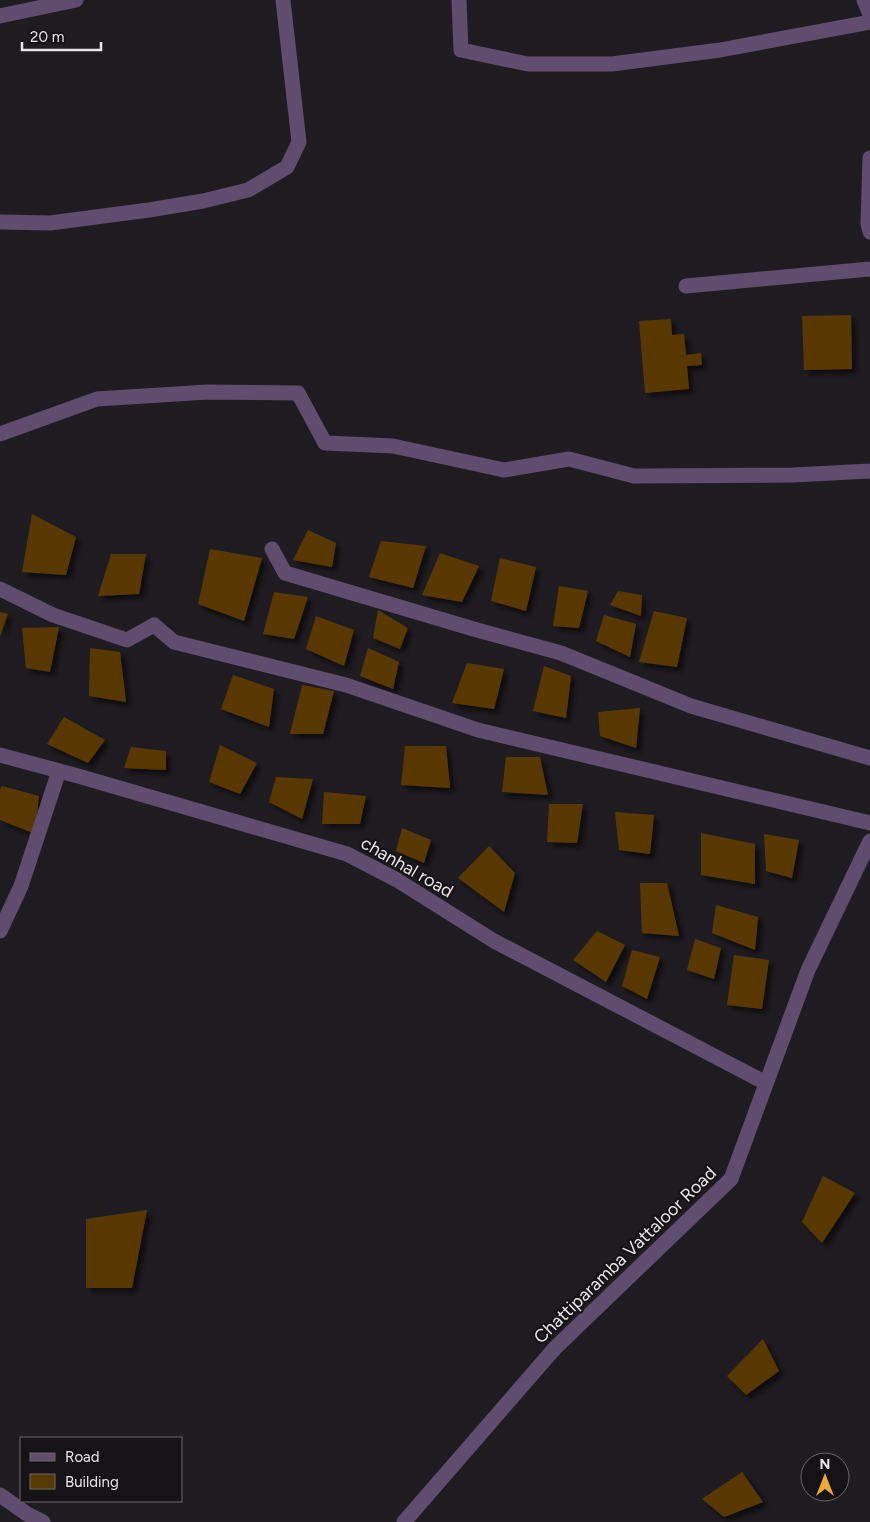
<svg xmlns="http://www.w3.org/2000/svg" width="870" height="1522" font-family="Figtree,sans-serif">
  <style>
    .building { fill: #583902; filter: url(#shadow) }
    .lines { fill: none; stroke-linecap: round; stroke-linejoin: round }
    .minor { stroke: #604c6e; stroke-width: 15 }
    .labels { text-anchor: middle; stroke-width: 4.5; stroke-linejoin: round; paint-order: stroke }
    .street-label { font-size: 18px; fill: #e8e6e9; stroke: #161317 }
  </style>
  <defs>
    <filter id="shadow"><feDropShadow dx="4.5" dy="4.5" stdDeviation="2.5" flood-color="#0009"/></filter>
  </defs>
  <rect width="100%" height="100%" fill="#1f1c21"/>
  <!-- building -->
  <g class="building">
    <path d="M851 315 852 369 804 370 802 316Z"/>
    <path d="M671 319 672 335 684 334 686 355 701 353 702 365 687 366 689 389 645 393 639 321Z"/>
    <path d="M32 514 76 537 66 575 22 572Z"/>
    <path d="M308 530 336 543 332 567 293 560Z"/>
    <path d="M381 541 426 546 413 588 369 577Z"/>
    <path d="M210 549 262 558 244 621 198 604Z"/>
    <path d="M440 553 479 566 462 602 422 595Z"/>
    <path d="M111 554H146L139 594 98 596Z"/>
    <path d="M500 558 536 567 526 611 491 601Z"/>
    <path d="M559 586 588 591 579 628 553 626Z"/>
    <path d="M618 591 642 595 641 616 610 605Z"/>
    <path d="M274 592 308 597 294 639 263 634Z"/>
    <path d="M378 610 408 628 400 649 373 638Z"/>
    <path d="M654 611 687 618 677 667 639 662Z"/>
    <path d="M0 612 8 614 0 636Z"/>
    <path d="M604 615 636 624 630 657 596 641Z"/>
    <path d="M316 616 354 630 344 666 306 649Z"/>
    <path d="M59 627 50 672 26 668 22 628Z"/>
    <path d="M90 648 120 652 126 702 89 696Z"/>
    <path d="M368 648 399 662 393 689 360 676Z"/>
    <path d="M467 663 504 669 494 709 452 703Z"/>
    <path d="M544 666 571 676 566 718 533 711Z"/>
    <path d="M233 675 274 689 269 727 221 709Z"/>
    <path d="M302 685 334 691 323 734H290Z"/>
    <path d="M640 708 636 748 600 736 598 712Z"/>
    <path d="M64 717 105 740 88 763 47 744Z"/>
    <path d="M220 745 257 763 240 794 209 782Z"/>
    <path d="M405 746H446L450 788 401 785Z"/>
    <path d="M131 747 166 751V770L124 768Z"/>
    <path d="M506 757H540L548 795 502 792Z"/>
    <path d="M276 777 313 779 302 819 269 802Z"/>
    <path d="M2 786 39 796 35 834 0 820V790Z"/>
    <path d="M324 792 366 796 360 824H322Z"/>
    <path d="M549 804H583L577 843 547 842Z"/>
    <path d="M615 812 654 815 650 854 619 850Z"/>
    <path d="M402 828 431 840 424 863 396 851Z"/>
    <path d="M701 833 755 844V884L701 875Z"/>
    <path d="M764 834 799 840 792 878 766 871Z"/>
    <path d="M489 846 515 873 504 912 458 878Z"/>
    <path d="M640 883H667L679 936 642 933Z"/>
    <path d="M716 905 758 917 755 950 712 933Z"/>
    <path d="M597 931 625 945 606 982 573 960Z"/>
    <path d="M695 939 721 948 714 979 687 970Z"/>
    <path d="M632 950 660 957 647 999 622 986Z"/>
    <path d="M734 955 769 960 762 1009 727 1005Z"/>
    <path d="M823 1176 855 1193 822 1243 802 1222Z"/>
    <path d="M147 1210 132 1288H86V1219Z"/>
    <path d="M763 1339 779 1371 746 1395 727 1376Z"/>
    <path d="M742 1472 763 1502 724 1517 702 1499Z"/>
  </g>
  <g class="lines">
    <!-- minor -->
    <g class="minor">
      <path d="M459 0 461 50 528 64H612L720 50 870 22"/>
      <path d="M864 0 870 14"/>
      <path d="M0 16 76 0"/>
      <path d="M870 158 868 224 870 232"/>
      <path d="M0 222 50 223 149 210 203 201 248 190 287 167 299 142 283 0"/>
      <path d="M686 286 870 269"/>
      <path d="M0 434 97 399 207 392 298 393 325 443 393 446 504 470 569 459 634 476 793 475 870 471"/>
      <path d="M272 549 285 573 477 630 561 653 691 706 870 758"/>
      <path d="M0 589 53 615 127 640 154 625 174 642 346 685 478 730 870 823"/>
      <path d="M0 755 78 776 347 854 397 880 494 941 766 1083"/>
      <path d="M0 931 21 886 59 771"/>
      <path d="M0 1495 27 1514 43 1522"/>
      <path d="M404 1522 555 1348 731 1179 808 970 870 841"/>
    </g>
  </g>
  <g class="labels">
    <!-- street labels -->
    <g class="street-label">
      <text transform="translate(407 867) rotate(30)" y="6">chanhal road</text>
      <text transform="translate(625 1255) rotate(-44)" y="6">Chattiparamba Vattaloor Road</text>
    </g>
  </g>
  <!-- legend -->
  <rect x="20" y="1437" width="162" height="65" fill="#161317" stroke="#6a676b"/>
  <rect x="30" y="1453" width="25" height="8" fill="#604c6e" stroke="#6a676b"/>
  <text x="65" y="1462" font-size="15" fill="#e8e6e9">Road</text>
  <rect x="30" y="1474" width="25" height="15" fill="#583902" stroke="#6a676b"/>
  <text x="65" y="1487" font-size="15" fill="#e8e6e9">Building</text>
  <!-- north arrow -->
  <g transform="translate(825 1477)"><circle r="24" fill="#161317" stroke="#6a676b"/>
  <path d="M0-4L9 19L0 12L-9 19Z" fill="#eda83b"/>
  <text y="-8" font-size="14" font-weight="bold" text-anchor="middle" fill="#e8e6e9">N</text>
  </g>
  <!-- scale -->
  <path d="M22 42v8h79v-8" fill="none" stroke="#e8e6e9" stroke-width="2.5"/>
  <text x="30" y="42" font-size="15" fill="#e8e6e9" stroke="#161317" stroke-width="4" paint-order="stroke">20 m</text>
</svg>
